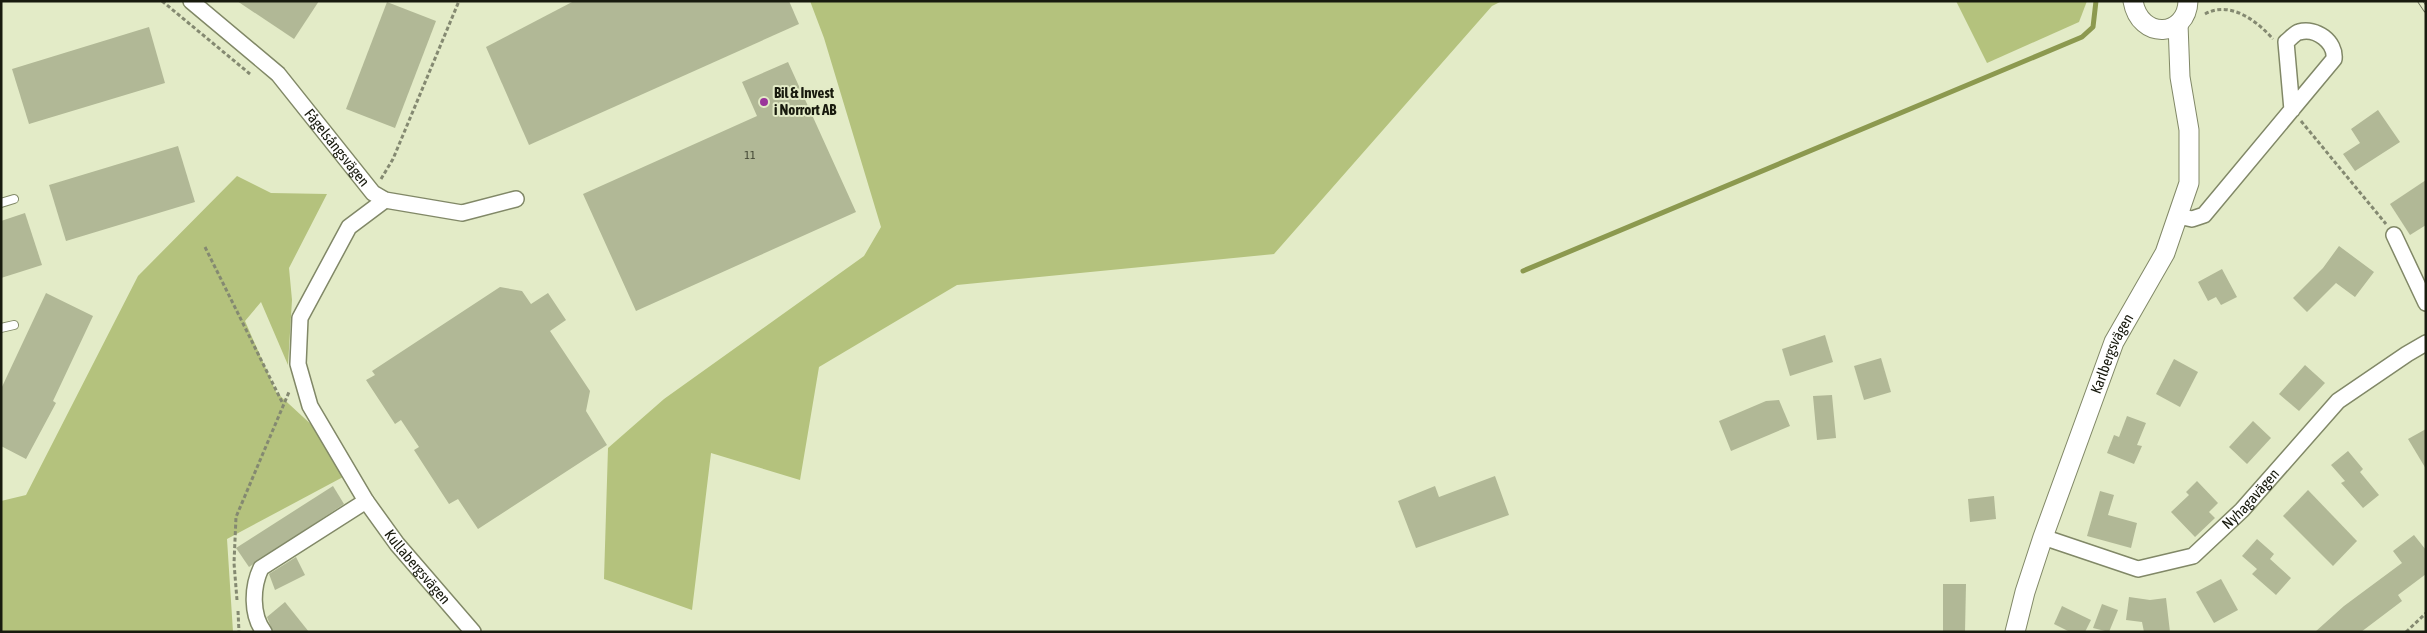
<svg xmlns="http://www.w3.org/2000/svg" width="2427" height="633" font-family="'Asap Condensed',sans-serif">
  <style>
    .green { fill: #b4c27d }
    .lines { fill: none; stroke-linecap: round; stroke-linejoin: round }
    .stream { stroke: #8c994f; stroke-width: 5 }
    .building { fill: #b1b896 }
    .service-casing { stroke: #818867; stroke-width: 10 }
    .minor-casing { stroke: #818867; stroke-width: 18 }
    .tertiary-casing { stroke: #818867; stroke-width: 21 }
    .path { stroke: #848971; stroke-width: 3; stroke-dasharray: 4 2.5; stroke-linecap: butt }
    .service { stroke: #fff; stroke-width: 8 }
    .minor { stroke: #fff; stroke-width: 15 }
    .tertiary { stroke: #fff; stroke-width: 19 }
    .rail-casing { stroke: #666a55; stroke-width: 5.5 }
    .rail { stroke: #e3ebc7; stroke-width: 4; stroke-dasharray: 11; stroke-linecap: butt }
    .poi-dot { fill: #9a359a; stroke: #e3ebc7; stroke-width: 2 }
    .labels { text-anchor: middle; stroke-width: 4; stroke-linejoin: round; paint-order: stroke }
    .number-label { font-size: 12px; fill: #3e4230 }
    .poi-label { font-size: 15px; font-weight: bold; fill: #181a0e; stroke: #e3ebc7; text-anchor: start }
    .street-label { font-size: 15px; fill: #181a0e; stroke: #e3ebc7 }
  </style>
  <rect width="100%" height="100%" fill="#e3ebc7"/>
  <!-- green -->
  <g class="green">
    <path d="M810 1H1502L1492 6 1274 254 957 285 819 367 800 480 711 453 692 610 604 579 608 448 664 399 864 256 881 227 824 38Z"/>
    <path d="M1956 1H2087L2079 22 1987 63Z"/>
    <path d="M237 176 271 193 327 194 289 268 292 300 288 365 261 302 245 321 276 392 315 428 343 477 227 539 233 632H1V501L26 495 138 276Z"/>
  </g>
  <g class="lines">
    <!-- stream -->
    <path class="stream" d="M1523 271 2082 37 2093 27 2096 1"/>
  </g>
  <!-- building -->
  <g class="building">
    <path d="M237 1H319L294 39Z"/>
    <path d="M574 1H789L799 24 529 145 486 47Z"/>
    <path d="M387 2 436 21 395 128 346 109Z"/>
    <path d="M149 27 165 83 29 124 12 69Z"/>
    <path d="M788 62 856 212 636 311 583 194 757 116 742 82Z"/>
    <path d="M2378 110 2400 142 2355 171 2343 154 2360 143 2351 129Z"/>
    <path d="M178 146 195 202 66 241 49 185Z"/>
    <path d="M2426 180V225L2410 235 2390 204Z"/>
    <path d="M25 213 42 265 1 278V221Z"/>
    <path d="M2339 246 2374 272 2355 297 2336 283 2307 312 2293 298 2323 268Z"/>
    <path d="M2222 269 2237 297 2221 305 2216 297 2208 301 2198 282Z"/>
    <path d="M500 287 522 291 531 304 548 293 566 320 550 331 590 391 586 411 607 445 478 529 458 499 449 504 414 450 419 447 401 420 395 424 366 380 375 375 372 371Z"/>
    <path d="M46 293 93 316 53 401 56 403 26 459 1 446V389Z"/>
    <path d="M1825 335 1833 362 1790 376 1782 349Z"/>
    <path d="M1881 358 1891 392 1864 400 1854 366Z"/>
    <path d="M2174 359 2198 372 2180 407 2156 394Z"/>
    <path d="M2305 365 2325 383 2299 411 2279 394Z"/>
    <path d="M1832 395 1836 438 1817 440 1813 396Z"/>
    <path d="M1779 400 1790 426 1731 451 1719 421 1766 401Z"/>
    <path d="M2127 416 2146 423 2137 445 2142 446 2134 464 2107 453 2114 435 2119 437Z"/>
    <path d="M2253 421 2271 438 2247 464 2229 447Z"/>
    <path d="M2426 429V469L2408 439Z"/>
    <path d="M2348 451 2363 469 2360 472 2379 495 2363 508 2341 483 2345 481 2331 465Z"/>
    <path d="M1495 476 1509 515 1416 548 1398 501 1435 486 1439 497Z"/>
    <path d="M2197 481 2218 503 2209 512 2215 518 2195 537 2171 512 2189 495 2186 492Z"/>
    <path d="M333 486 344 504 249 567 236 548Z"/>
    <path d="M2308 490 2357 541 2333 566 2283 516Z"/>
    <path d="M2100 491 2114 495 2108 515 2137 523 2131 548 2087 536Z"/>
    <path d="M1994 496 1996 519 1970 522 1968 499Z"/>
    <path d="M2414 535 2426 550V574L2398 595 2402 601 2361 632H2315L2344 606 2402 563 2393 551Z"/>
    <path d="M2257 539 2274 554 2270 559 2291 578 2276 595 2252 574 2257 569 2242 556Z"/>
    <path d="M296 557 305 575 275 590 269 574Z"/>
    <path d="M2221 579 2238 610 2214 623 2196 592Z"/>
    <path d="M1943 584H1966L1965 632H1943Z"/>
    <path d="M2129 597 2150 600 2166 598 2170 632H2144L2142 622 2126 620Z"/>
    <path d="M285 602 309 632H273L267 617Z"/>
    <path d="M2102 604 2118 610 2109 632 2093 628Z"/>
    <path d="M2062 606 2091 620 2085 632H2070L2054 624Z"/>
  </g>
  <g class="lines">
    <defs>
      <g id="service">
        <path d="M1 203 14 199"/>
        <path d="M1 328 14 325"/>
      </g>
      <g id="minor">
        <path id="s1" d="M191 1 278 74 373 193 385 200 462 213 516 199"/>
        <path id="s2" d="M385 200 349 227 300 318 298 364 310 406 366 501 397 544 473 632"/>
        <path d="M2178 216 2192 219 2204 215 2334 59C2336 42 2316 27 2299 32 2295 33 2290 39 2286 42L2292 110"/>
        <path d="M2394 235 2426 303"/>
        <path id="s3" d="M2043 537 2138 569 2193 556 2242 510 2338 401 2407 354 2426 343"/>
        <path d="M264 632C251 615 252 587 261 568L366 501"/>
      </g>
      <g id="tertiary">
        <path d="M2133 1C2140 41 2187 37 2188 1"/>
        <path id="s4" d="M2015 632 2025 592 2043 537 2114 342 2165 253 2189 183V130L2180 77 2178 24"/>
      </g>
    </defs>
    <!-- service casing -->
    <use href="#service" class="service-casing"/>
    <!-- minor casing -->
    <use href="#minor" class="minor-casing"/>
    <!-- tertiary casing -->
    <use href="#tertiary" class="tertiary-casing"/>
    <!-- path -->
    <g class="path">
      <path d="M162 1 250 74"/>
      <path d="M2205 14C2230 0 2257 21 2273 39"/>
      <path d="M2301 121 2386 224"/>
      <path d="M381 179 393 159 459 1"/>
      <path d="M205 247 283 404"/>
      <path d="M237 600 234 563 236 517 289 392"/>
      <path d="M238 611 239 632"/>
      <path d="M2406 632 2426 613"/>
    </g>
    <!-- service -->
    <use href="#service" class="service"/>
    <!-- minor -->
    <use href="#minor" class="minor"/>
    <!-- tertiary -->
    <use href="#tertiary" class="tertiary"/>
    <defs>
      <path id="rail" d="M2420 1 2426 10"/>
    </defs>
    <!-- rail casing -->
    <use href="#rail" class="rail-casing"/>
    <!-- rail -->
    <use href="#rail" class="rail"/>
  </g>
  <!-- markers -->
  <circle class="poi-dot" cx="764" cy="102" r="5"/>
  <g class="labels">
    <!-- number labels -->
    <g class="number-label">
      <text x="750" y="159">11</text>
    </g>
    <!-- poi labels -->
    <g class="poi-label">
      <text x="774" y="98">Bil &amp; Invest<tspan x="774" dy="17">i Norrort AB</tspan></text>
    </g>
    <!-- street labels -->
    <g class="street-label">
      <text dy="5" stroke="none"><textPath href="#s1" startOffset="208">Fågelsångsvägen</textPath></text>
      <text dy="5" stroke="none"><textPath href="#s4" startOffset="295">Karlbergsvägen</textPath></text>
      <text dy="5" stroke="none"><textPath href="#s3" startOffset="238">Nyhagavägen</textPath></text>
      <text dy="5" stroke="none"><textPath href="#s2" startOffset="432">Kullabergsvägen</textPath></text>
    </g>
  </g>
  <!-- border -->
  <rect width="2427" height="633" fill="none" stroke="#181a0e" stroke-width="5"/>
</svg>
